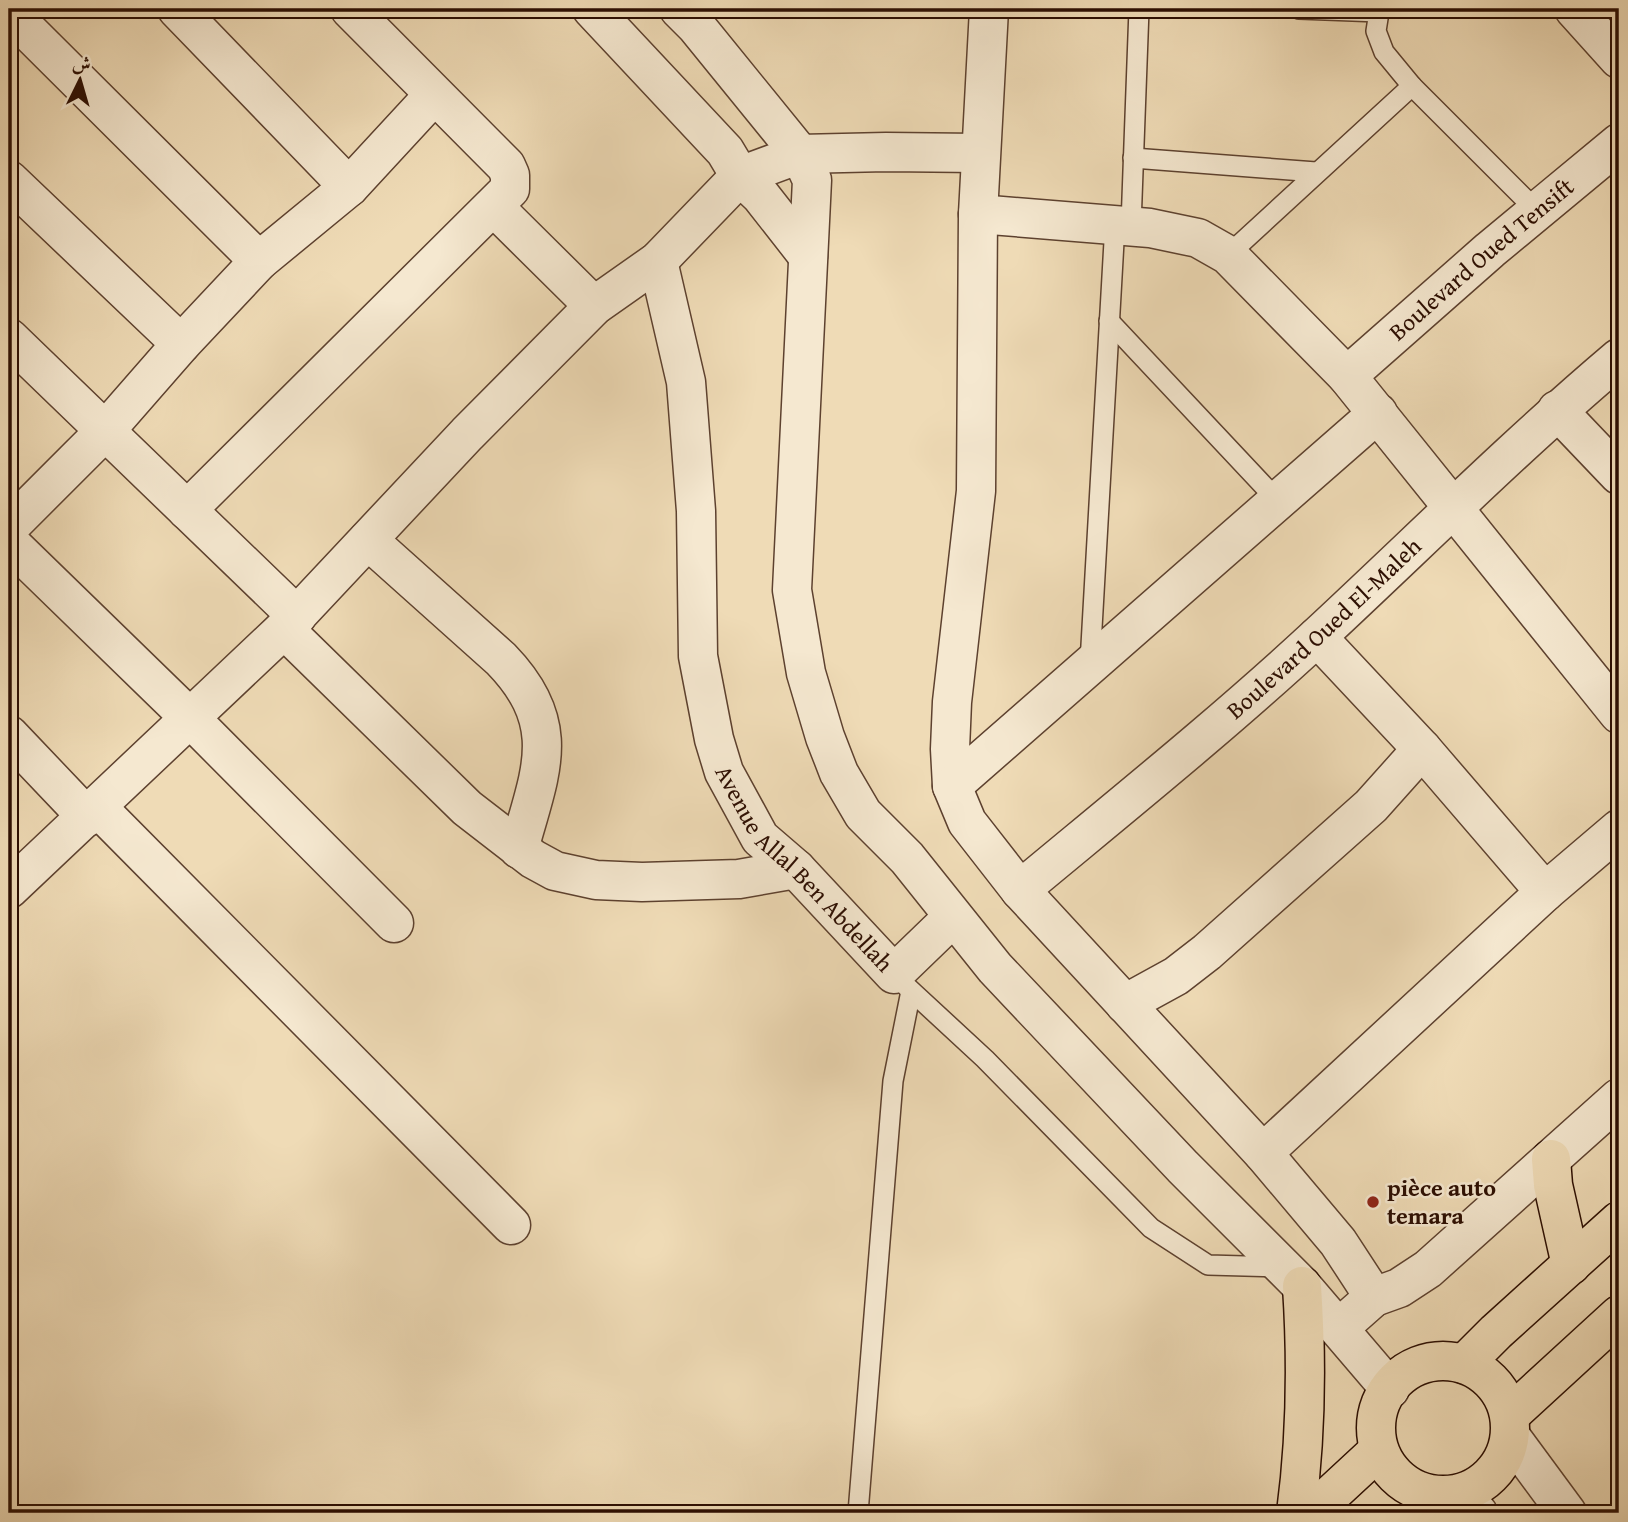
<svg xmlns="http://www.w3.org/2000/svg" width="1628" height="1522" font-family="'Gentium Book Plus',Amiri,serif">
  <style>
    .lines { fill: none; stroke-linecap: round; stroke-linejoin: round }
    .service-casing { stroke: #5d412f; stroke-width: 22 }
    .minor-casing { stroke: #5d412f; stroke-width: 41 }
    .tertiary-casing { stroke: #5d412f; stroke-width: 41 }
    .primary-casing { stroke: #2c0e02; stroke-width: 41 }
    .service { stroke: #f5e8d0; stroke-width: 19 }
    .minor { stroke: #f5e8d0; stroke-width: 38 }
    .tertiary { stroke: #f5e8d0; stroke-width: 38 }
    .primary { stroke: #efdbb6; stroke-width: 38 }
    .poi-dot { fill: #8f2418; stroke: #f5e8d0; stroke-width: 2.5 }
    .labels { text-anchor: middle; stroke-width: 5; stroke-linejoin: round; paint-order: stroke }
    .street-label { font-size: 24px; fill: #2c0e02; stroke: #f5e8d0 }
    .poi-label { font-size: 24px; font-weight: bold; fill: #2c0e02; stroke: #f5e8d0; text-anchor: start }
  </style>
  <rect width="100%" height="100%" fill="#efdbb6"/>
  <filter id="stains"><feTurbulence type="fractalNoise" baseFrequency=".00286" numOctaves="4"/><feColorMatrix values="0 0 0 0 .2 0 0 0 0 .09 0 0 0 0 .02 0 0 0 .5 -.17"/></filter>
  <radialGradient id="worn" r=".72"><stop offset=".6" stop-color="#630" stop-opacity="0"/><stop offset="1" stop-color="#630" stop-opacity=".3"/></radialGradient>
  <g class="lines">
    <defs>
      <g id="service">
        <path d="M1299 9 1379 12 1383 9"/>
        <path d="M1379 12 1376 31 1384 52 1412 86 1537 211"/>
        <path d="M1133 158 1316 172"/>
        <path d="M1131 225 1139 9"/>
        <path d="M1228 255 1412 86"/>
        <path d="M1109 321 1278 501"/>
        <path d="M1090 663 1115 224"/>
        <path d="M905 985 985 1059 1151 1228 1208 1265 1281 1267"/>
        <path d="M858 1513 893 1081 911 991"/>
      </g>
      <g id="minor">
        <path d="M177 9 349 187"/>
        <path d="M989 9 978 214 976 491 952 702 950 749 952 786 967 822 1020 890 1263 1153 1338 1242 1374 1297 1339 1328"/>
        <path d="M1574 9 1619 59"/>
        <path d="M20 23 259 261"/>
        <path d="M9 180 181 344"/>
        <path d="M494 207 594 306"/>
        <path d="M978 214 1150 228 1198 238 1228 255 1347 376 1619 714"/>
        <path id="s1" d="M658 261 686 382 696 511 698 656 714 739 724 772 760 838 796 869 894 974 953 917"/>
        <path d="M9 338 297 616"/>
        <path id="s2" d="M1347 376 1490 250 1619 143"/>
        <path d="M1557 410 1619 475"/>
        <path d="M187 510 510 189V175L506 166 350 9"/>
        <path d="M9 527 105 431 181 344 259 261 349 187 434 95"/>
        <path d="M368 540 501 659C565 725 540 772 519 849"/>
        <path d="M9 542 191 719 394 923"/>
        <path d="M284 629 467 808 533 859 555 871 596 880 642 882 739 879 796 869"/>
        <path d="M1317 637 1422 749 1545 892"/>
        <path d="M9 735 87 817"/>
        <path d="M952 786 1378 413"/>
        <path d="M97 807 511 1225"/>
        <path d="M9 889 284 629 467 434 594 306 658 261 740 176 800 154 886 152 979 153"/>
        <path id="s3" d="M1020 890C1121 806 1223 724 1319 635 1419 542 1515 446 1619 358"/>
        <path d="M1125 1004 1176 976 1207 952 1371 806 1422 749"/>
        <path d="M1263 1153 1545 892 1619 829"/>
        <path d="M1374 1297 1399 1288 1428 1269 1619 1098"/>
      </g>
      <g id="tertiary">
        <path d="M592 9 725 151 740 176 761 196 808 256"/>
        <path d="M679 9 696 26 800 154 812 180 792 590 806 673 825 737 839 773 863 814 907 858 995 968 1183 1167 1302 1286 1390 1389"/>
        <path d="M1511 1437 1567 1513"/>
        <path d="M1460 1494 1478 1513"/>
      </g>
      <g id="primary">
        <path d="M1551 1159 1553 1185 1571 1265"/>
        <circle cx="1443" cy="1428" r="67"/>
        <path d="M1464 1364 1496 1332 1619 1221"/>
        <path d="M1510 1415 1619 1315"/>
        <path d="M1296 1513C1306 1438 1307 1362 1302 1286"/>
        <path d="M1311 1513 1379 1450"/>
      </g>
    </defs>
    <!-- service casing -->
    <use href="#service" class="service-casing"/>
    <!-- minor casing -->
    <use href="#minor" class="minor-casing"/>
    <!-- tertiary casing -->
    <use href="#tertiary" class="tertiary-casing"/>
    <!-- primary casing -->
    <use href="#primary" class="primary-casing"/>
    <!-- service -->
    <use href="#service" class="service"/>
    <!-- minor -->
    <use href="#minor" class="minor"/>
    <!-- tertiary -->
    <use href="#tertiary" class="tertiary"/>
    <!-- primary -->
    <use href="#primary" class="primary"/>
  </g>
  <!-- markers -->
  <circle class="poi-dot" cx="1373" cy="1202" r="7"/>
  <g class="labels">
    <!-- street labels -->
    <g class="street-label">
      <text dy="8" stroke="none"><textPath href="#s2" startOffset="178">Boulevard Oued Tensift</textPath></text>
      <text dy="8" stroke="none"><textPath href="#s3" startOffset="401">Boulevard Oued El-Maleh</textPath></text>
      <text dy="8" stroke="none"><textPath href="#s1" startOffset="644">Avenue Allal Ben Abdellah</textPath></text>
    </g>
    <!-- poi labels -->
    <g class="poi-label">
      <text x="1387" y="1196">pièce auto<tspan x="1387" dy="28">temara</tspan></text>
    </g>
  </g>
  <!-- margin -->
  <rect width="1628" height="1522" fill="none" stroke="#efdbb6" stroke-width="35"/>
  <rect x="10" y="10" width="1607" height="1501" fill="none" stroke="#2c0e02" stroke-width="3.5"/>
  <rect x="18" y="18" width="1593" height="1487" fill="none" stroke="#2c0e02" stroke-width="2"/>
  <!-- north arrow -->
  <g transform="translate(80 80) rotate(5)" stroke="#f5e8d0" stroke-width="5" paint-order="stroke">
  <path d="M0-5L12 26L0 18L-12 26Z" fill="#2c0e02"/>
  <text y="-10" font-size="19" font-weight="bold" text-anchor="middle" fill="#2c0e02">ش</text>
  </g>
  <rect width="100%" height="100%" filter="url(#stains)"/>
  <rect width="100%" height="100%" fill="url(#worn)"/>
</svg>
